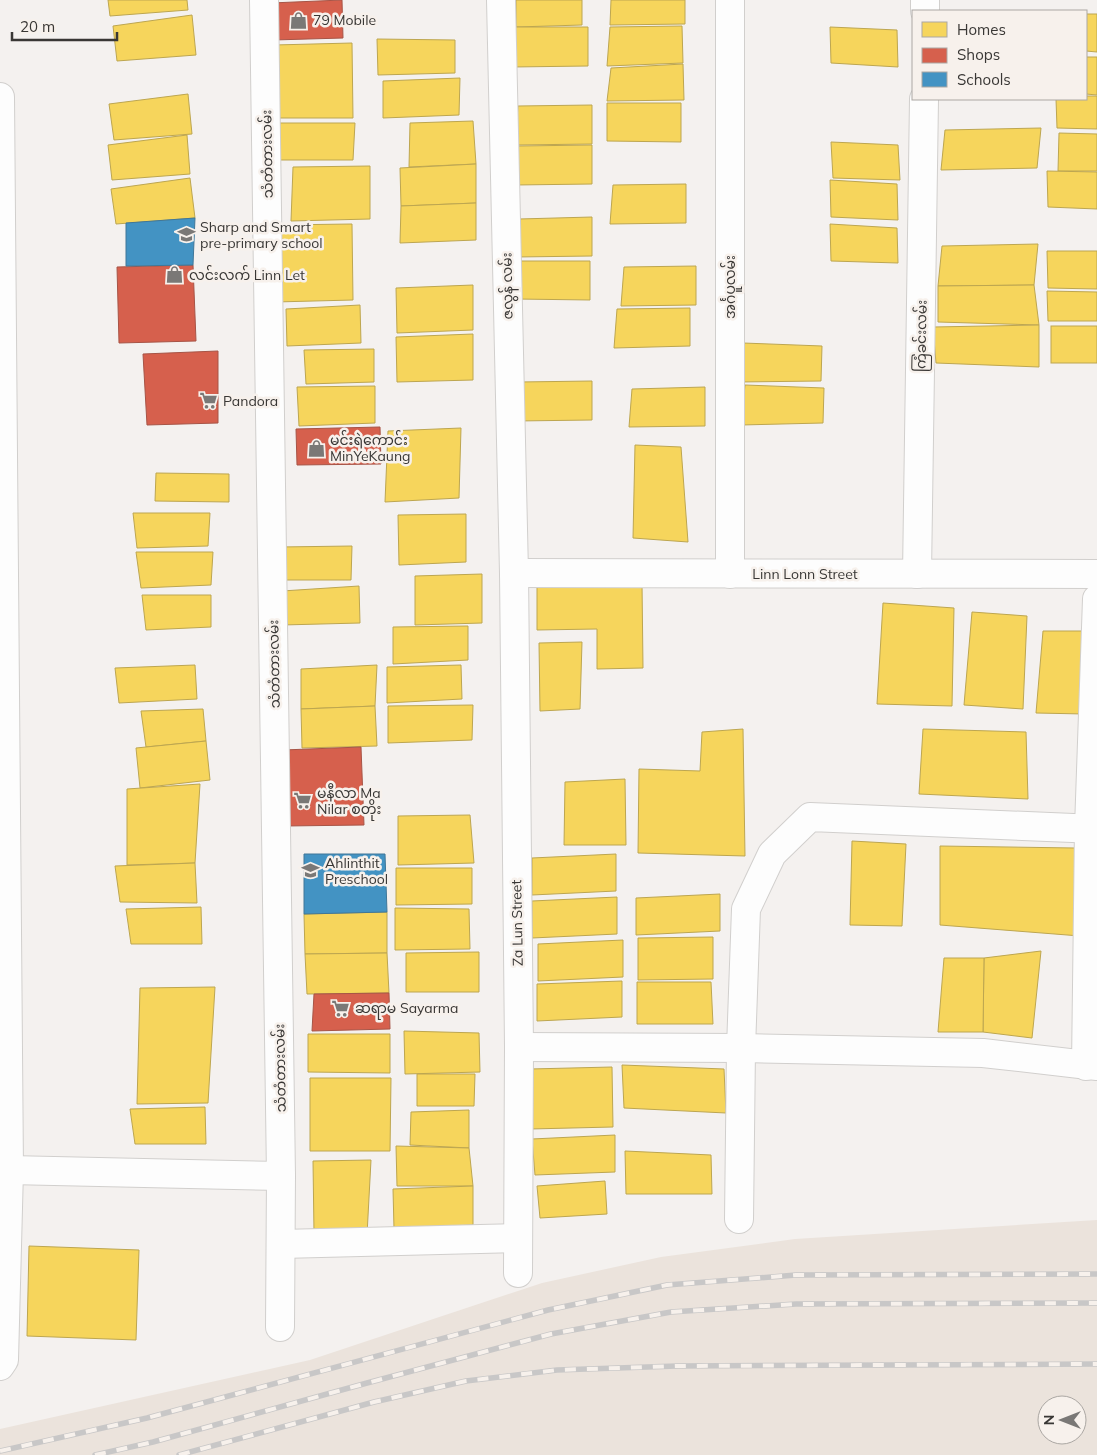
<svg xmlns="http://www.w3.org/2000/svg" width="1097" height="1455" font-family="Mulish,'Noto Sans Myanmar',sans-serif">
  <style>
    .built { fill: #ebe3dc; fill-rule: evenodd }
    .homes { fill: #f6d55c; stroke: #bda650 }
    .shops { fill: #d6604d; stroke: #a75446 }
    .schools { fill: #4393c3; stroke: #407798 }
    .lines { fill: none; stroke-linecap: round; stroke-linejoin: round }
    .minor-casing { stroke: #d1cfcd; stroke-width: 30 }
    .minor { stroke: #fdfdfd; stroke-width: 28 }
    .rail-casing { stroke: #c8c7c7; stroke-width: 5.5 }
    .rail { stroke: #f7f1ec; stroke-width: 4; stroke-dasharray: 11; stroke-linecap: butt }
    .labels { text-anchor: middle; stroke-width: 5; stroke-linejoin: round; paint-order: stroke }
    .poi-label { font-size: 14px; fill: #393735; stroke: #f7f1ec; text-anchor: start }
    .street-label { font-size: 14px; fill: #393735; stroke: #f7f1ec }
  </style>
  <rect width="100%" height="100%" fill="#f4f1ef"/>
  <!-- built -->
  <path class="built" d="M1097 1220V1455H0V1429L310 1360 542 1283 661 1257 795 1239ZM1047 1405H1077V1435H1047Z"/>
  <!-- homes -->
  <g class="homes">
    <path d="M108 0H187L188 10 110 16Z"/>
    <path d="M516 0H582V25L516 27Z"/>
    <path d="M611 0H685V24L610 25Z"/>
    <path d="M1086 14H1097V52L1086 51Z"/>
    <path d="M192 15 196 55 117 61 113 26Z"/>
    <path d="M682 26 683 63 607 66 610 27Z"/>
    <path d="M515 27H588V66L512 67Z"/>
    <path d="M830 27 897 30 898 67 831 63Z"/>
    <path d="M377 39 455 40V73L378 75Z"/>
    <path d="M352 43 353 118H275L274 45Z"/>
    <path d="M1086 57H1097V95L1086 94Z"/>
    <path d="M683 64 684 100 607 101 611 68Z"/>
    <path d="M460 78 459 115 383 118V81Z"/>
    <path d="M188 94 192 134 114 140 109 104Z"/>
    <path d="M1086 96H1097V129L1057 128 1056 99H1086Z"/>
    <path d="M607 103H681V142L607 141Z"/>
    <path d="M592 105V144L515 145 518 106Z"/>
    <path d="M473 121 476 164 409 167 410 123Z"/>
    <path d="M275 123H355L353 160H275Z"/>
    <path d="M1041 128 1037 168 941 170 945 130Z"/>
    <path d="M1059 133 1097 134V171H1058Z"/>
    <path d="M187 135 190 174 112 180 108 145Z"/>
    <path d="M831 142 898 145 900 180 833 178Z"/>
    <path d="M592 145V184L515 185 518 146Z"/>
    <path d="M476 164V203L401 206 400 168Z"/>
    <path d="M370 166V219L291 221 293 167Z"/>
    <path d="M1047 171 1097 172V209L1048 207Z"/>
    <path d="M190 178 195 218 116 224 111 189Z"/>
    <path d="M830 180 897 184 898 220 831 217Z"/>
    <path d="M686 184V223L610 224 613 185Z"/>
    <path d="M476 203V240L400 243 401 206Z"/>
    <path d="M592 217V256L516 257 519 219Z"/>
    <path d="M352 224 353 300 275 302V225Z"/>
    <path d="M830 224 897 228 898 263 831 261Z"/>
    <path d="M1038 244 1034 285 938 286 942 246Z"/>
    <path d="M1047 251H1097V289L1048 288Z"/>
    <path d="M516 261H590V300L516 299Z"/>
    <path d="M696 266V305L621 306 624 267Z"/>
    <path d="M473 285V330L397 333 396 288Z"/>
    <path d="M1034 285 1039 325 938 322V286Z"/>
    <path d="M1047 291 1097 292V321H1048Z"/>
    <path d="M360 305 361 343 287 346 286 309Z"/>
    <path d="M690 308V346L614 348 617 309Z"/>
    <path d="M1039 325V367L936 363 933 327Z"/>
    <rect x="1051" y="326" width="46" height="37"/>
    <path d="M473 334V380L397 382 396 337Z"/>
    <path d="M743 343 822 346 821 381 739 382Z"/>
    <path d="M374 349V382L306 384 304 350Z"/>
    <path d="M592 381V420L516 421 519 382Z"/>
    <path d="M745 385 824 388 823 423 741 425Z"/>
    <path d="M375 386V423L299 426 297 387Z"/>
    <path d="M705 387V426L629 427 632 389Z"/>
    <path d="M461 428 459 498 385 502 388 431Z"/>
    <path d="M635 445 681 447 688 542 633 538Z"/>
    <path d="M156 473 229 474V502L155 501Z"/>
    <path d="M133 513H210L208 546 137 548Z"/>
    <path d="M466 514V562L399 565 398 515Z"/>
    <path d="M352 546 351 580H280L279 547Z"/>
    <path d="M136 552H213L211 585 141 588Z"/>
    <path d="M482 574V623L415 625V576Z"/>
    <path d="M537 583H642L643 668 597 669V629L537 630Z"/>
    <path d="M359 586 360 623 282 625V591Z"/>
    <path d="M142 595H211V627L146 630Z"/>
    <path d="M883 603 954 608 952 706 877 704Z"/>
    <path d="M972 612 1027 616 1023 709 964 705Z"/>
    <path d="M468 626V660L393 664V627Z"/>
    <path d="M1043 631H1083L1084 714 1036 713Z"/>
    <path d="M582 642 580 709 540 711 539 643Z"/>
    <path d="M195 665 197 699 119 703 115 668Z"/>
    <path d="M377 665 375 706 301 709V669Z"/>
    <path d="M461 665 462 699 387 703V667Z"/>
    <path d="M473 705 472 740 388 743V706Z"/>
    <path d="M375 706 377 746 302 748 301 709Z"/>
    <path d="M203 709 206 741 146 747 141 711Z"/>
    <path d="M743 729 745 856 638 853 639 769 700 771 702 732Z"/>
    <path d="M923 729 1026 732 1028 799 919 794Z"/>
    <path d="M206 741 210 780 140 788 136 748Z"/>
    <path d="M625 779 626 845H564L565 782Z"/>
    <path d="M200 784 195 863 127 865V789Z"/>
    <path d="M470 815 474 863 398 865V816Z"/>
    <path d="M852 841 906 844 902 926 850 925Z"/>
    <path d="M940 846 1075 848 1080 936 940 925Z"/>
    <path d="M616 854V891L532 895V858Z"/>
    <path d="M195 863 197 903 120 902 115 866Z"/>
    <path d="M396 868H472V904L396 905Z"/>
    <path d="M720 894V931L636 935V898Z"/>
    <path d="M617 897V934L532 938V901Z"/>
    <path d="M201 907 202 944H131L126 909Z"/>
    <path d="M395 908 469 909 470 949 395 950Z"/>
    <path d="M387 912V953L305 954 304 914Z"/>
    <path d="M713 937V979L638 980V938Z"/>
    <path d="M623 940V977L538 981V944Z"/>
    <path d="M1041 951 1032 1038 983 1032 984 958Z"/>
    <path d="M479 952V992H406V953Z"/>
    <path d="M387 953 389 993 307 994 305 954Z"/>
    <path d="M944 958H984L983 1032H938Z"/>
    <path d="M622 981V1017L537 1021V984Z"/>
    <path d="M637 982H711L713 1024H637Z"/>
    <path d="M215 987 208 1103 137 1104 140 988Z"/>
    <path d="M404 1031 479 1033 480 1072 405 1074Z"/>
    <path d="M308 1034H390V1073L308 1072Z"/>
    <path d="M622 1065 724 1069 726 1113 624 1108Z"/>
    <path d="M612 1067 613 1127 530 1129V1069Z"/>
    <path d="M417 1074H475L474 1106H417Z"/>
    <path d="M310 1078H391L390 1151H310Z"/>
    <path d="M205 1107 206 1144H135L130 1109Z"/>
    <path d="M469 1110V1148L410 1145 411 1112Z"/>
    <path d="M615 1135V1172L535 1175 532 1139Z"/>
    <path d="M396 1146 469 1148 473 1186H397Z"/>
    <path d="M625 1151 711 1155 712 1194H626Z"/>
    <path d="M371 1160 367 1235 314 1233 313 1161Z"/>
    <path d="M605 1181 607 1214 540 1218 537 1186Z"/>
    <path d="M473 1186V1225L394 1229 393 1189Z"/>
    <path d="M29 1246 139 1250 136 1340 27 1336Z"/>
  </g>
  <!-- shops -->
  <g class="shops">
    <path d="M342 0 343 38 273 40 271 3Z"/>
    <path d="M193 265 196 341 119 343 117 267Z"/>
    <path d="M218 351V423L147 425 143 354Z"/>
    <path d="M380 427 381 464 297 465 296 429Z"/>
    <path d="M361 747 364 825 285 826 283 750Z"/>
    <path d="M389 993 390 1029 312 1031 314 994Z"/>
  </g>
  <!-- schools -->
  <g class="schools">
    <path d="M195 218 193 265 126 266V223Z"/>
    <path d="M304 854H385L387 912 304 914Z"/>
  </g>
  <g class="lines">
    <defs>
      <g id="minor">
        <path d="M264 0 281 1176 280 1327"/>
        <path d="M501 0 514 573 519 1047 518 1273"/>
        <path d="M730 0V574"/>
        <path d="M925 11V0"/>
        <path d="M0 97 9 1170 4 1360 0 1366"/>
        <path d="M514 573 1097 574"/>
        <path d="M917 574 924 99"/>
        <path d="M519 1047 741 1048 983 1053 1097 1066"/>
        <path d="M1086 1066 1089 828 1097 599"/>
        <path d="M9 1170 281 1176"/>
        <path d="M739 1219 741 1048 746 909 772 854 810 817 1097 829"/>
        <path d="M281 1244 518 1238"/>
      </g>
    </defs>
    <!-- minor casing -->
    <use href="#minor" class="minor-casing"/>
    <!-- minor -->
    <use href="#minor" class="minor"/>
    <defs>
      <g id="rail">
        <path d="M0 1451 147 1418 548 1310 667 1285 796 1275 1097 1274"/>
        <path d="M95 1455 153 1442 367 1383 551 1334 671 1312 796 1304 1097 1303"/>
        <path d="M179 1455 374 1402 466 1381 557 1370 677 1366 1097 1364"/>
      </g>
    </defs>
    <!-- rail casing -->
    <use href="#rail" class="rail-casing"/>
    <!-- rail -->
    <use href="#rail" class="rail"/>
  </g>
  <!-- icons -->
  <defs>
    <symbol id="shop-bare" viewBox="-9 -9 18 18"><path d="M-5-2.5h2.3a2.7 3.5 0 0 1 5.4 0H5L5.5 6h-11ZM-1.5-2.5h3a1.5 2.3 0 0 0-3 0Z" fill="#7a7876" stroke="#f7f1ec" stroke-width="2.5" paint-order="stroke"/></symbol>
    <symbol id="school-bare" viewBox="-9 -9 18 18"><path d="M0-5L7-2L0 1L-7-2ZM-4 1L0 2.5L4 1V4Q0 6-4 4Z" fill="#7a7876" stroke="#f7f1ec" stroke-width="2.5" paint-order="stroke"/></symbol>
    <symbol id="supermarket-bare" viewBox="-9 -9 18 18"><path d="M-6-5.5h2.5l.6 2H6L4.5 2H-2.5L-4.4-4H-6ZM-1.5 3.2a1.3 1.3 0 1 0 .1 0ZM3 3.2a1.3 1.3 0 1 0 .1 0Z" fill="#7a7876" stroke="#f7f1ec" stroke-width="2.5" paint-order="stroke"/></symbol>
  </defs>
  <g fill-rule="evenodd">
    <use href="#shop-bare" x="286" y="8" width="25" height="25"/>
    <use href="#school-bare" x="174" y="222" width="25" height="25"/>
    <use href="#shop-bare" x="162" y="262" width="25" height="25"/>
    <use href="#supermarket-bare" x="196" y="388" width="25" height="25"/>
    <use href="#shop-bare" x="304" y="436" width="25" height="25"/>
    <use href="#supermarket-bare" x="290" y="788" width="25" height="25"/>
    <use href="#school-bare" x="298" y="858" width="25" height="25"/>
    <use href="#supermarket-bare" x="328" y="996" width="25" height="25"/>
  </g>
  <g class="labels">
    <!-- poi labels -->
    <g class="poi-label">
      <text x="313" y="25">79 Mobile</text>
      <text x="200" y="232">Sharp and Smart<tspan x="200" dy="16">pre-primary school</tspan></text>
      <text x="189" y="280">လင်းလက် Linn Let</text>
      <text x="223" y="406">Pandora</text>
      <text x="330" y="445">မင်းရဲကောင်း<tspan x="330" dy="16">MinYeKaung</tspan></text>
      <text x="317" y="798">မနီလာ Ma<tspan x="317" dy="16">Nilar စတိုး</tspan></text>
      <text x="325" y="868">Ahlinthit<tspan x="325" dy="16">Preschool</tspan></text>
      <text x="355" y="1013">ဆရာမ Sayarma</text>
    </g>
    <!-- street labels -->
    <g class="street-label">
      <text transform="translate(267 154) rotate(-91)" y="5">သံတံတားလမ်း</text>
      <text transform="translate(507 286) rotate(-91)" y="5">ဇလွန် လမ်း</text>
      <text transform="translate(730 287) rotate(-90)" y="5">အင်္ဂပူလမ်း</text>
      <text transform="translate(921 336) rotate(-89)" y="5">ကြံခင်းလမ်း</text>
      <text x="805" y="579">Linn Lonn Street</text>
      <text transform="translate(274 664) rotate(-91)" y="5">သံတံတားလမ်း</text>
      <text transform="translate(517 923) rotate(-91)" y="5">Za Lun Street</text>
      <text transform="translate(280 1068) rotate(-91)" y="5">သံတံတားလမ်း</text>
    </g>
  </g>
  <!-- legend -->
  <rect x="912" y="10" width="175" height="90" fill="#f7f1ec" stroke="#aba7a3"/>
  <rect x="922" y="22" width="25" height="15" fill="#f6d55c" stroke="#aba7a3"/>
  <text x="957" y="35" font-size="15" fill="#393735">Homes</text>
  <rect x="922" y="48" width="25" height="15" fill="#d6604d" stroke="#aba7a3"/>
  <text x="957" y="60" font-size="15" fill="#393735">Shops</text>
  <rect x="922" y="72" width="25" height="15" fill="#4393c3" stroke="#aba7a3"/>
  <text x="957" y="85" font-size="15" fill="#393735">Schools</text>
  <!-- north arrow -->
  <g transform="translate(1062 1420) rotate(270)"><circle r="24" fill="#f7f1ec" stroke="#aba7a3"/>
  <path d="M0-4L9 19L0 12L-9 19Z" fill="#7a7876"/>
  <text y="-8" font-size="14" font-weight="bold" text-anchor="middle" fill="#393735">N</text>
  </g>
  <!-- scale -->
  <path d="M12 32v8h105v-8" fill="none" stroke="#393735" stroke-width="2.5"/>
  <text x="20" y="32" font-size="15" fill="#393735" stroke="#f7f1ec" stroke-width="4" paint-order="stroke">20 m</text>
</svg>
